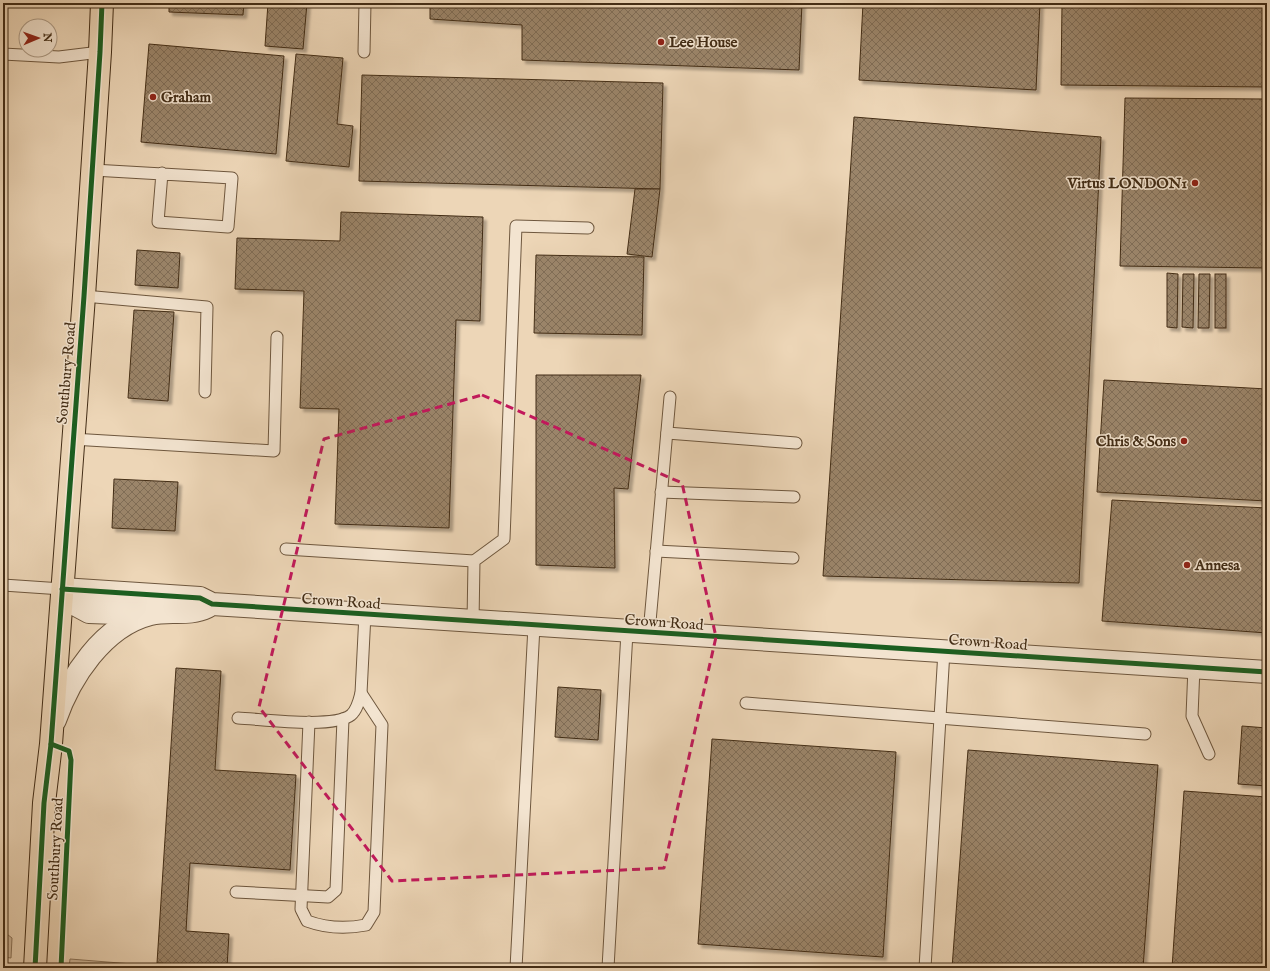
<svg xmlns="http://www.w3.org/2000/svg" width="1270" height="971" font-family="'IM FELL English',serif">
  <style>
    .grass { fill: url(#grass-tufts); stroke: #8a7359 }
    .building { fill: url(#building-cross-hatch); stroke: #432d16; filter: url(#shadow) }
    .lines { fill: none; stroke-linecap: round; stroke-linejoin: round }
    .service-casing { stroke: #6e573e; stroke-width: 13 }
    .minor-casing { stroke: #6e573e; stroke-width: 24 }
    .primary-casing { stroke: #432d16; stroke-width: 24 }
    .service { stroke: #f3e4d0; stroke-width: 11 }
    .minor { stroke: #f3e4d0; stroke-width: 22 }
    .primary { stroke: #edd6b7; stroke-width: 22 }
    .cycleway-casing { stroke: #f3e4d0; stroke-width: 8 }
    .cycleway { stroke: #1b5e20; stroke-width: 5 }
    .marked { fill: none; stroke: #c2185b; stroke-width: 3; stroke-dasharray: 8 5; stroke-linejoin: round }
    .poi-dot { fill: #8f2418; stroke: #f3e4d0; stroke-width: 1.5 }
    .labels { text-anchor: middle; stroke-width: 3; stroke-linejoin: round; paint-order: stroke }
    .poi-label { font-size: 15px; font-weight: bold; fill: #432d16; stroke: #f3e4d0; text-anchor: start }
    .street-label { font-size: 15px; fill: #432d16; stroke: #f3e4d0 }
  </style>
  <defs>
    <pattern id="grass-tufts" width="24" height="20" patternUnits="userSpaceOnUse"><rect width="24" height="20" fill="#d0b99c"/><path d="M3 7l-1-3M5 7V3M7 7l1-3M15 17l-1-3M17 17v-4M19 17l1-3" fill="none" stroke="#aa977e"/></pattern>
    <pattern id="building-cross-hatch" width="8" height="8" patternUnits="userSpaceOnUse"><rect width="8" height="8" fill="#9b856a"/><path d="M0 0l8 8M0 8l8-8" fill="none" stroke="#806d56"/></pattern>
    <filter id="shadow"><feDropShadow dx="3.5" dy="3.5" stdDeviation="1" flood-color="#0004"/></filter>
  </defs>
  <rect width="100%" height="100%" fill="#edd6b7"/>
  <filter id="stains"><feTurbulence type="fractalNoise" baseFrequency=".005" numOctaves="4"/><feColorMatrix values="0 0 0 0 .2 0 0 0 0 .09 0 0 0 0 .02 0 0 0 .5 -.17"/></filter>
  <radialGradient id="worn" r=".72"><stop offset=".6" stop-color="#630" stop-opacity="0"/><stop offset="1" stop-color="#630" stop-opacity=".3"/></radialGradient>
  <!-- grass -->
  <g class="grass">
    <path d="M3 931 12 938 11 958 3 957Z"/>
    <path d="M70 959 182 968H69Z"/>
  </g>
  <!-- building -->
  <g class="building">
    <path d="M169 3H244L243 15 169 12Z"/>
    <path d="M268 3H307L303 49 265 46Z"/>
    <path d="M430 3H802L799 70 522 60V25L430 19Z"/>
    <path d="M863 3H1040L1036 90 859 80Z"/>
    <path d="M1062 3H1267V87L1061 85Z"/>
    <path d="M149 44 284 56 276 154 141 142Z"/>
    <path d="M296 54 343 58 337 124 353 126 349 167 286 161Z"/>
    <path d="M362 75 663 83 660 189 359 181Z"/>
    <path d="M1125 98 1267 99V268L1120 266Z"/>
    <path d="M854 117 1101 137 1079 583 823 576Z"/>
    <path d="M635 189H660L652 257 627 254Z"/>
    <path d="M341 212 483 217 480 321 456 320 449 528 335 524 339 409 300 408 304 291 235 289 237 238 340 241Z"/>
    <path d="M137 250 180 253 178 288 135 285Z"/>
    <path d="M536 255 644 257 642 335 534 333Z"/>
    <path d="M1167 273 1178 274 1177 328 1167 327Z"/>
    <path d="M1183 274H1194L1193 328 1182 327Z"/>
    <path d="M1199 274H1210L1209 328H1198Z"/>
    <rect x="1215" y="274" width="11" height="54"/>
    <path d="M134 310 174 312 168 401 128 398Z"/>
    <path d="M536 375H641L628 489 614 488 615 568 536 565Z"/>
    <path d="M1104 380 1267 389V501L1097 492Z"/>
    <path d="M114 479 178 482 175 531 112 528Z"/>
    <path d="M1112 500 1267 508V633L1102 621Z"/>
    <path d="M176 668 221 671 215 770 296 775 290 870 190 863 186 931 229 934 227 967 157 963Z"/>
    <path d="M558 687 601 690 598 740 555 737Z"/>
    <path d="M1242 726 1267 728V786L1238 784Z"/>
    <path d="M712 739 896 752 883 957 698 944Z"/>
    <path d="M968 750 1158 765 1143 968H952Z"/>
    <path d="M1184 791 1267 797V968H1172Z"/>
  </g>
  <g class="lines">
    <defs>
      <g id="service">
        <path d="M364 52 365 3"/>
        <path d="M3 54 59 57 100 52"/>
        <path d="M93 170 232 178 228 227 158 222 162 173"/>
        <path d="M84 296 207 307 205 392"/>
        <path d="M667 433 796 443"/>
        <path d="M72 439 274 451 277 337"/>
        <path d="M661 492 794 497"/>
        <path d="M286 549 474 561"/>
        <path d="M656 551 793 558"/>
        <path d="M3 585 62 589"/>
        <path d="M473 622 474 561 504 539 516 226 588 228"/>
        <path d="M649 633 670 397"/>
        <path d="M1194 667 1192 716 1209 754"/>
        <path d="M746 703 1145 734"/>
        <path d="M238 718C262 719 333 729 351 715 357 710 359 701 361 693L365 614"/>
        <path d="M309 722 301 909 307 921C326 928 346 929 366 925L374 912 382 725 361 693"/>
        <path d="M236 892 328 897 336 890 343 719"/>
        <path d="M516 968 534 626"/>
        <path d="M608 968 627 632"/>
        <path d="M925 968 944 651"/>
      </g>
      <g id="minor">
        <path d="M62 589 200 598 212 604 1267 672"/>
        <path d="M62 589 76 605 89 612 145 614"/>
        <path d="M55 720C70 677 103 626 150 614 169 609 189 616 207 607"/>
      </g>
      <path id="primary" d="M35 968 44 803 51 744 84 296 100 52 102 3"/>
    </defs>
    <!-- service casing -->
    <use href="#service" class="service-casing"/>
    <!-- minor casing -->
    <use href="#minor" class="minor-casing"/>
    <!-- primary casing -->
    <use href="#primary" class="primary-casing"/>
    <!-- service -->
    <use href="#service" class="service"/>
    <!-- minor -->
    <use href="#minor" class="minor"/>
    <!-- primary -->
    <use href="#primary" class="primary"/>
    <defs>
      <g id="cycleway">
        <path d="M62 589 200 598 212 604 1267 672"/>
        <path d="M51 744 69 751 71 760 61 968"/>
        <path d="M35 968 44 803 51 744 84 296 100 52 102 3"/>
      </g>
    </defs>
    <!-- cycleway casing -->
    <use href="#cycleway" class="cycleway-casing"/>
    <!-- cycleway -->
    <use href="#cycleway" class="cycleway"/>
  </g>
  <!-- marked area -->
  <path class="marked" d="M482 395 682 483 716 637 664 868 392 881 259 707 324 439Z"/>
  <!-- markers -->
  <g class="poi-dot">
    <circle cx="661" cy="42" r="4"/>
    <circle cx="153" cy="97" r="4"/>
    <circle cx="1195" cy="183" r="4"/>
    <circle cx="1184" cy="441" r="4"/>
    <circle cx="1187" cy="565" r="4"/>
  </g>
  <g class="labels">
    <!-- poi labels -->
    <g class="poi-label">
      <text x="669" y="47">Lee House</text>
      <text x="161" y="102">Graham</text>
      <text x="1187" y="188" text-anchor="end">Virtus LONDON1</text>
      <text x="1176" y="446" text-anchor="end">Chris &amp; Sons</text>
      <text x="1195" y="570">Annesa</text>
    </g>
    <!-- street labels -->
    <g class="street-label">
      <text transform="translate(66 373) rotate(-85)" y="5">Southbury Road</text>
      <text transform="translate(341 601) rotate(4)" y="5">Crown Road</text>
      <text transform="translate(664 622) rotate(4)" y="5">Crown Road</text>
      <text transform="translate(988 642) rotate(4)" y="5">Crown Road</text>
      <text transform="translate(55 849) rotate(-87)" y="5">Southbury Road</text>
    </g>
  </g>
  <!-- margin -->
  <rect width="1270" height="971" fill="none" stroke="#edd6b7" stroke-width="16"/>
  <rect x="4" y="4" width="1262" height="963" fill="none" stroke="#432d16" stroke-width="2"/>
  <rect x="8" y="8" width="1254" height="955" fill="none" stroke="#432d16"/>
  <!-- north arrow -->
  <g transform="translate(38 38) rotate(88)"><circle r="19" fill="#f3e4d0" stroke="#ad9b86"/>
  <path d="M0-3L7 15L0 10L-7 15Z" fill="#8f2418"/>
  <text y="-6" font-size="11" font-weight="bold" text-anchor="middle" fill="#432d16">N</text>
  </g>
  <rect width="100%" height="100%" filter="url(#stains)"/>
  <rect width="100%" height="100%" fill="url(#worn)"/>
</svg>
